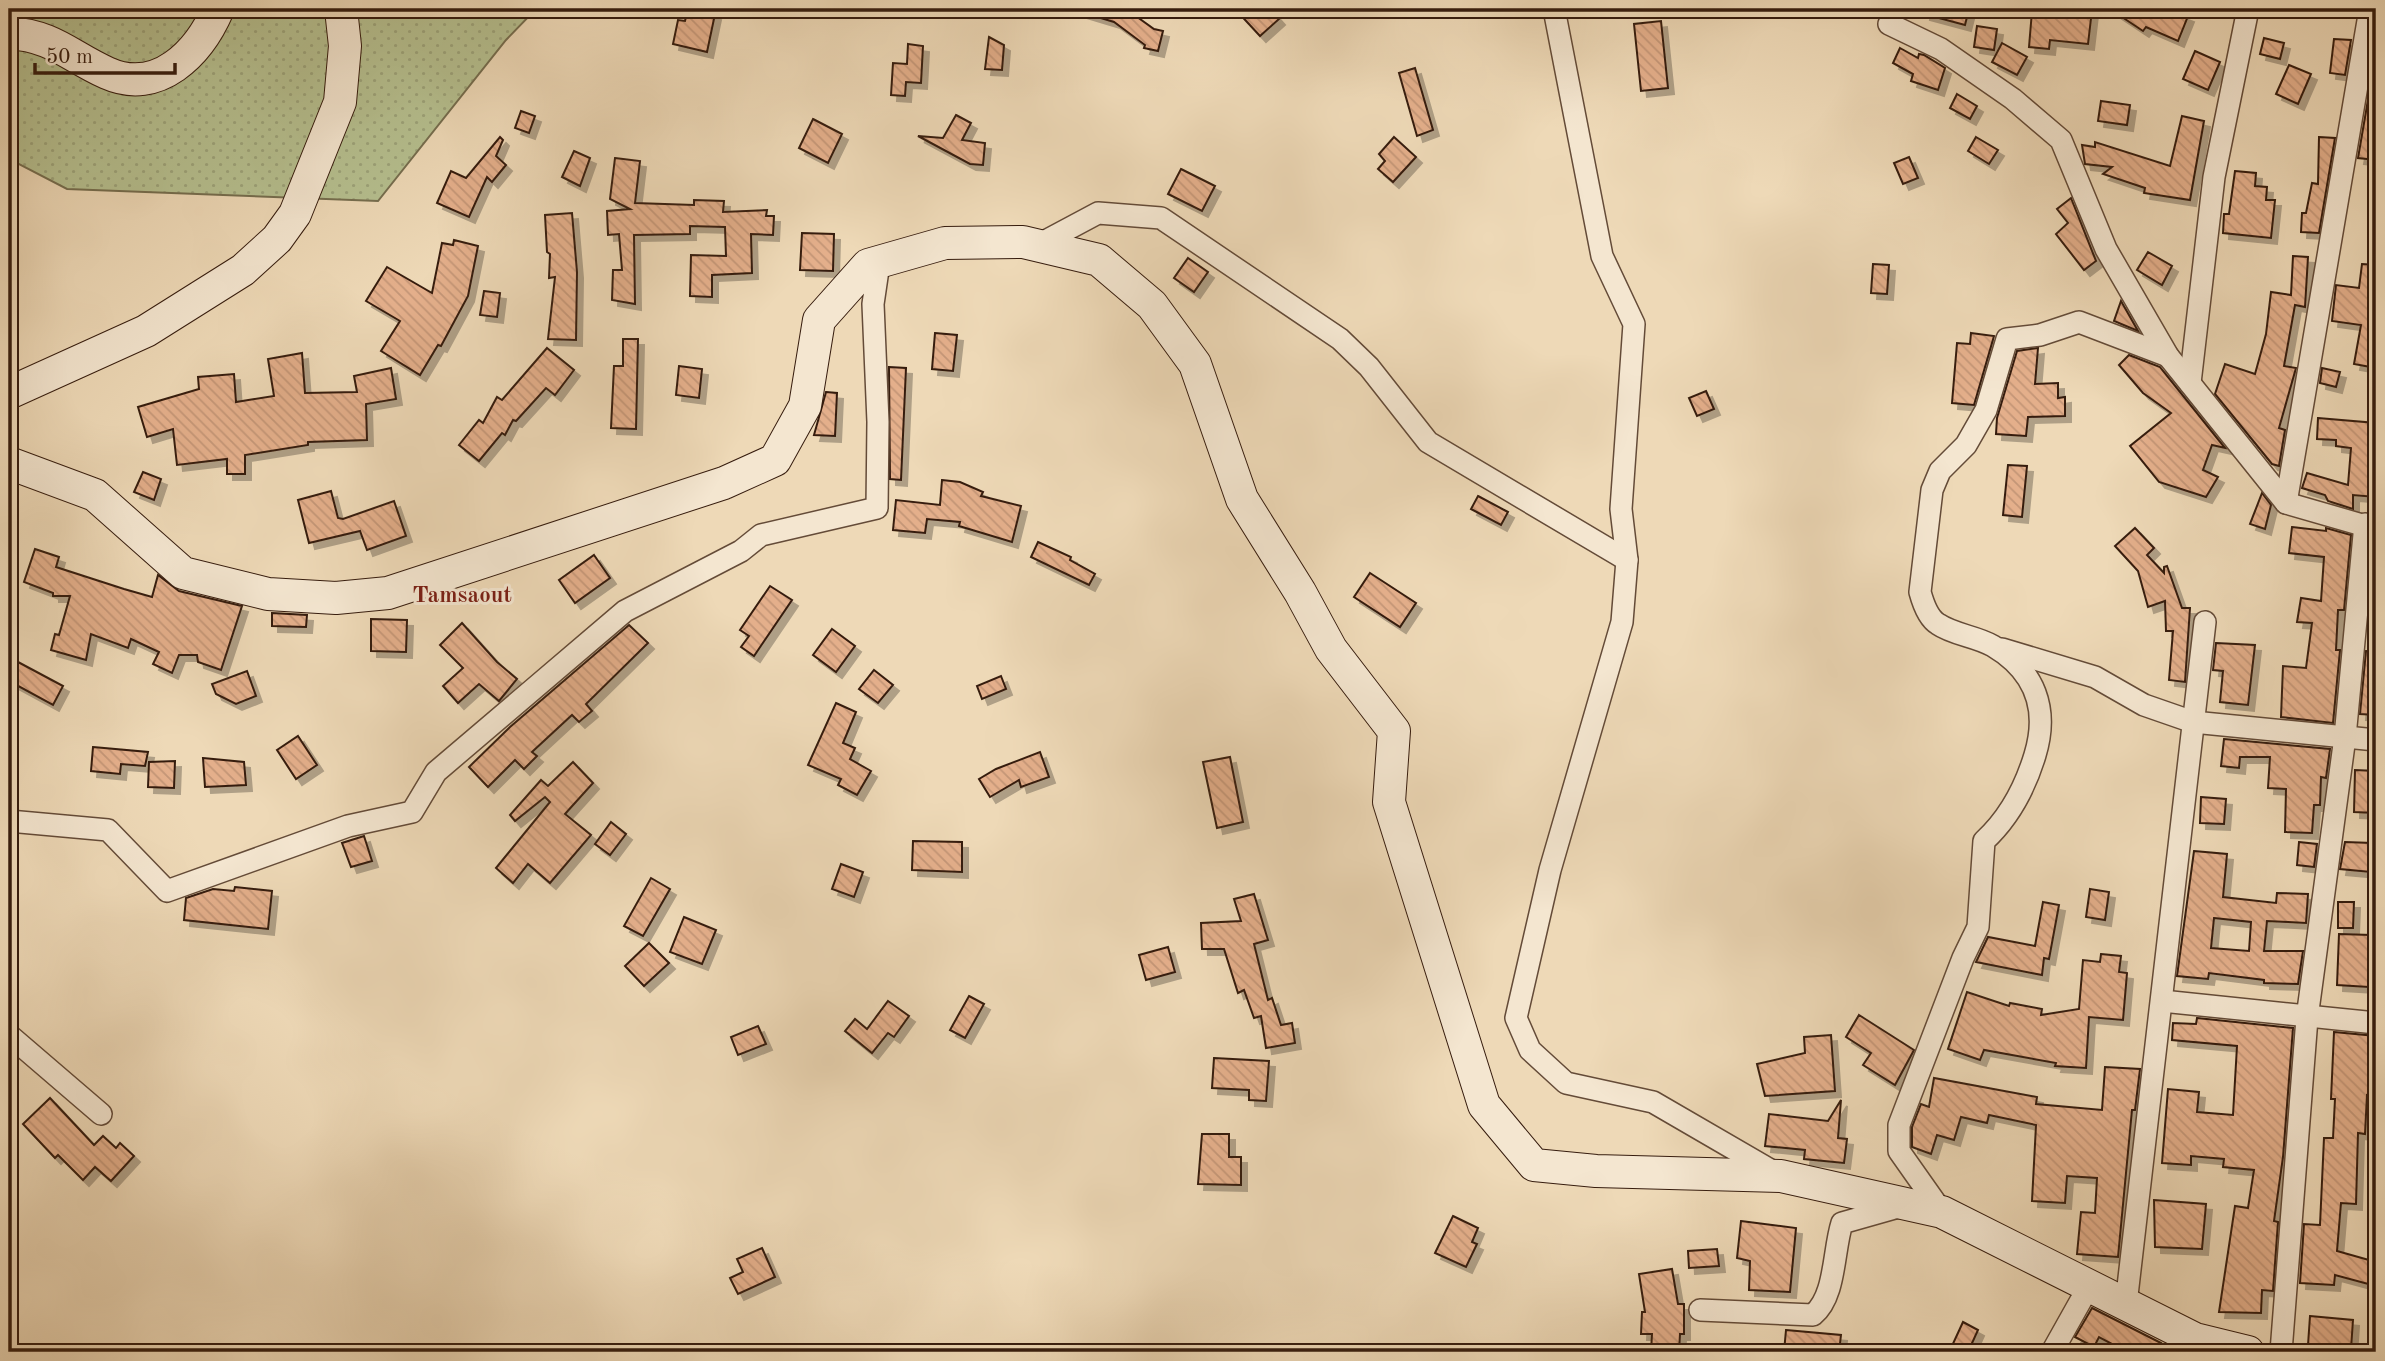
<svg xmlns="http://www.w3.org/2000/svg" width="2385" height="1361" font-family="'Old Standard TT',serif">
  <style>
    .grass { fill: url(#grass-dots); stroke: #766e4f; stroke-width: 2 }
    .building { fill: url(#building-back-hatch); stroke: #361c0e; stroke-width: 2; fill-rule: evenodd; filter: url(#shadow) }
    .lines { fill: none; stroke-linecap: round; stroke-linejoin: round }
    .minor-casing { stroke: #644b38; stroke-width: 24 }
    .secondary-casing { stroke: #361c0e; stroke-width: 34 }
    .minor { stroke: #f4e6d0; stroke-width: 21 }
    .secondary { stroke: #f4e6d0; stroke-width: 32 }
    .labels { text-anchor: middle; stroke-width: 6; stroke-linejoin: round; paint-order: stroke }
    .quarter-label { font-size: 23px; font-weight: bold; fill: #7a1f14; stroke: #f4e6d0 }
  </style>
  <defs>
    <pattern id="grass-dots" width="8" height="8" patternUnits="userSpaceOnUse" patternTransform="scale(1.75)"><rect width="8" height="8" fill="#b6c090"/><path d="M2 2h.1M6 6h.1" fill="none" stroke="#9da47b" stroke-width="1.8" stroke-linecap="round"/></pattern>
    <pattern id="building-back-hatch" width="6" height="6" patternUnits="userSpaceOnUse" patternTransform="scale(1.75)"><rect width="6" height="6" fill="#e4af8b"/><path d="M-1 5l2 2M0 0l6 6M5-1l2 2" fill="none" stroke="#c49677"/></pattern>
    <filter id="shadow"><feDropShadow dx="6" dy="6" stdDeviation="0" flood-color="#0004"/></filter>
  </defs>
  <rect width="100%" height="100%" fill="#eed9b7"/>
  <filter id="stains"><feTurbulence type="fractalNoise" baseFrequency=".00286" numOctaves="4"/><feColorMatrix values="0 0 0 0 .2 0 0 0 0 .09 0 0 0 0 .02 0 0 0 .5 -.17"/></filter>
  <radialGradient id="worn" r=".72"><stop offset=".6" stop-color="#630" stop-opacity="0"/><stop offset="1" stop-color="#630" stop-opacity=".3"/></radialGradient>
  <!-- grass -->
  <path class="grass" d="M9 9H536L506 40 378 201 67 189 9 159Z"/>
  <!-- building -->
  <g class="building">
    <path d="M688 9 715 14 707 52 673 44 678 20 685 21Z"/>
    <path d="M1082 9H1126L1154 29 1163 31 1158 51 1144 48 1145 45 1114 22 1081 12Z"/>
    <path d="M1235 9H1270L1279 19 1260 36Z"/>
    <path d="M1925 9H1969L1965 25 1924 14Z"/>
    <path d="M2063 9 2092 10 2088 44 2050 40 2049 49 2029 47 2032 11 2063 14Z"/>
    <path d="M2110 9H2169L2188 16 2178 41 2146 27 2143 31Z"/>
    <path d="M1661 21 1668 88 1641 91 1634 24Z"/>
    <path d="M1977 26 1997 29 1994 50 1974 47Z"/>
    <path d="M989 37 1004 45 1002 70 985 69Z"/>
    <path d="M2264 38 2284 43 2280 59 2260 54Z"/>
    <path d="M2334 39 2351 40 2345 75 2330 73Z"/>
    <path d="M2002 43 2027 57 2017 75 1992 62Z"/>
    <path d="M908 44 923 46 921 83 906 82 905 96 891 95 893 63 907 64Z"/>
    <path d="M1900 48 1918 58 1919 54 1924 55 1945 68 1938 90 1911 81 1913 74 1893 63Z"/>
    <path d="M2195 51 2220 62 2208 90 2183 79Z"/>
    <path d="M2289 65 2311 74 2298 104 2276 94Z"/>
    <path d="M1415 68 1433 130 1417 136 1399 73Z"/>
    <path d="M1957 94 1977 106 1970 119 1950 108Z"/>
    <path d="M2369 94 2376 95V160L2358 158Z"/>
    <path d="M2101 101 2130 105 2127 125 2098 121Z"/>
    <path d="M521 111 535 116 529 133 515 128Z"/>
    <path d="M956 115 971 123 962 140 985 143 983 165 970 164 918 136 943 138Z"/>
    <path d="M2182 116 2204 121 2190 200 2144 193 2145 188 2103 174 2112 167 2085 164 2082 145 2095 147V142L2170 166Z"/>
    <path d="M813 119 842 134 828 163 799 148Z"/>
    <path d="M500 137 503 140 496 156 506 165 492 182 487 177 469 217 437 203 451 171 466 178Z"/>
    <path d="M1394 137 1416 157 1393 182 1378 169 1385 161 1379 154Z"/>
    <path d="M1976 137 1998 150 1989 164 1968 151Z"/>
    <path d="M2319 137 2335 138 2319 233 2301 232 2302 213H2306L2312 183 2318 184Z"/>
    <path d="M574 151 590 158 580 186 562 177Z"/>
    <path d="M1909 157 1918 178 1903 184 1894 163Z"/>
    <path d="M615 158 640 161 635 203 694 205V200L724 201 723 212 767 210 766 216H774L773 235 751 234 752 273 712 275V297L690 296 691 255 726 256 725 227 690 226V234L634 235 635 304 612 300 613 270H622L619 234 608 235 607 211 630 209 610 199Z"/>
    <path d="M1181 169 1215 186 1202 211 1168 194Z"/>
    <path d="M2235 171 2256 173 2255 186 2267 187 2266 200H2275L2271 238 2223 233 2224 214H2229Z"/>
    <path d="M2071 198 2096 261 2084 270 2056 234 2068 223 2057 209Z"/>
    <path d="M572 213 577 272 576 340 548 339 555 277 549 278 550 254 547 252 545 215Z"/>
    <path d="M802 233 834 234 833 271 800 270Z"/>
    <path d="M454 240 478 246 468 296 441 346 438 345 420 375 381 351 400 321 366 301 387 267 432 293 442 243 453 245Z"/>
    <path d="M2148 252 2172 266 2162 285 2137 270Z"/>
    <path d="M2293 256 2308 257 2305 307 2295 305 2284 366 2296 368 2279 428 2285 430 2279 466 2272 464 2215 394 2225 364 2255 374 2266 334 2271 292 2291 295Z"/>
    <path d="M1188 258 1208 272 1194 292 1174 278Z"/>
    <path d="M1873 264 1889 265 1887 294 1871 293Z"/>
    <path d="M2362 264 2376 265V368L2354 364 2361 325 2332 321 2336 285 2359 288Z"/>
    <path d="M484 291 500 293 497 317 480 315Z"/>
    <path d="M2121 301 2138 331 2114 321Z"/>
    <path d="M935 333 957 335 953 371 932 369Z"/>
    <path d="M1971 333 1994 336 1974 405 1952 403 1957 343 1970 344Z"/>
    <path d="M623 339H638L636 429 611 428 614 366H623Z"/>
    <path d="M547 348 574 370 555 395 546 388 516 421 513 420 505 435 502 433 479 461 459 445 479 420 483 423 497 397 502 400Z"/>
    <path d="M2038 348 2035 384 2058 383V398L2065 397V416L2028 417 2026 436 1996 434 1997 418 2017 351Z"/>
    <path d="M302 353 305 393 357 392 354 376 391 368 396 399 366 404 367 440 308 442V445L245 455V474H227V459L177 465 173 429 147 437 138 407 199 389 198 377 234 374 236 402 274 396 268 359Z"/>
    <path d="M2129 355 2160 367 2225 448 2212 445 2203 470 2218 477 2206 497 2159 482 2130 446 2171 413 2143 393 2119 365Z"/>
    <path d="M679 366 702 369 699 398 676 395Z"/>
    <path d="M889 367 906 368 901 480 890 479Z"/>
    <path d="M2322 368 2340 372 2336 387 2320 383Z"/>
    <path d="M1706 391 1714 409 1697 416 1689 398Z"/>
    <path d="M826 392 837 393 835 436 814 435Z"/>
    <path d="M2318 418 2376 423V497L2353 495V509L2328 501 2325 495 2302 488 2307 473 2348 485 2351 448 2336 446V440L2317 439Z"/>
    <path d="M2008 465 2027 466 2022 517 2003 515Z"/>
    <path d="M143 472 161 479 154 500 134 492Z"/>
    <path d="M942 480 960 482 983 492 981 496 1021 506 1012 542 959 526 960 522 927 519 925 533 893 530 896 500 940 505Z"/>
    <path d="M331 491 338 518 343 519 394 501 406 536 367 550 360 531 309 543 298 500Z"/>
    <path d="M2262 493 2271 505 2265 529 2250 524Z"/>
    <path d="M1478 496 1508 512 1501 525 1471 509Z"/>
    <path d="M2292 527 2326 531V528L2351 535 2344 610H2338L2336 650H2340L2333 723 2281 717 2283 666 2306 668 2312 623 2297 622 2301 598 2321 601 2324 557 2289 553Z"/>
    <path d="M2135 528 2154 548 2147 555 2164 573V567L2167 566 2182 608H2190L2185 682 2169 680 2173 631H2166L2165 601 2148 607 2138 571 2115 546Z"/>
    <path d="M1038 542 1071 557 1070 560 1095 574 1089 585 1031 557Z"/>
    <path d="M35 549 59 557 56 567 124 589 152 597 158 575 179 591 242 606 221 670 198 662 197 655H179L172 673 153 664 159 652 131 639 128 648 91 634 86 660 51 650 55 634 59 635 70 596H53V593L24 582Z"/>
    <path d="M594 555 610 578 575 603 559 580Z"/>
    <path d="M2375 556 2376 611H2370Z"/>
    <path d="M1370 573 1416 603 1400 627 1354 597Z"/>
    <path d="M770 586 792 600 754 656 741 647 749 636 740 630Z"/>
    <path d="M272 613 307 615 306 627 272 626Z"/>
    <path d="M371 619 407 620 406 652 371 651Z"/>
    <path d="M462 623 497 662 517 679 499 701 479 684 458 703 443 686 463 668 440 645Z"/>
    <path d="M629 625 648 643 586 704 592 711 579 722 572 715 532 752 537 756 524 769 515 760 488 787 469 767 510 727Z"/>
    <path d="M832 629 855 646 836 672 813 655Z"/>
    <path d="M2216 643 2255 645 2248 705 2220 702 2223 671 2213 670Z"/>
    <path d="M2366 651 2376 652V715L2360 714Z"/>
    <path d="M18 662 63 686 53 705 9 681Z"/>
    <path d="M874 670 893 685 878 703 859 689Z"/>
    <path d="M247 671 256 696 236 704 216 694 212 684Z"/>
    <path d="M1001 676 1006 689 982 699 977 686Z"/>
    <path d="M836 703 856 712 843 743 855 748 850 759 871 771 857 795 838 785 841 779 808 765Z"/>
    <path d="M298 736 317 765 296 779 277 750Z"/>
    <path d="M2224 739 2330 749 2326 778 2321 777 2320 805H2314L2312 833 2285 832 2286 789 2268 788 2270 757H2240L2239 768 2221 766Z"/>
    <path d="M93 747 148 752 145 766 121 764 120 774 91 771Z"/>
    <path d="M1040 752 1049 777 1021 787 1019 780 990 797 979 779 996 769Z"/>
    <path d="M1230 757 1243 822 1217 828 1203 762Z"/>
    <path d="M203 758 244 762 246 785 205 787Z"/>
    <path d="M175 761 174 788 148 787 149 762Z"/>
    <path d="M573 762 593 783 565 814 591 835 550 883 528 864 513 883 496 868 550 802 545 797 515 821 510 815 541 780 548 786Z"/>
    <path d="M2355 770 2376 771V813L2354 812Z"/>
    <path d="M2201 797 2226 799 2224 824 2200 823Z"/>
    <path d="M611 822 626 834 610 855 595 844Z"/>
    <path d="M364 836 372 861 351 867 342 843Z"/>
    <path d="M913 841 962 842V872L912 870Z"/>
    <path d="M2299 842 2317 844 2314 867 2297 865Z"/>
    <path d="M2345 842 2372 843 2371 872 2340 869Z"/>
    <path d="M2194 851 2227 854 2223 897 2276 903 2277 893 2308 894 2306 923 2267 921 2264 951H2303L2298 984 2264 983V980L2209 973 2208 979 2177 976ZM2214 918 2251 922 2249 951 2211 948Z"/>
    <path d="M841 864 863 872 854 897 832 889Z"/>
    <path d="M651 878 670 889 643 936 624 926Z"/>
    <path d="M235 887 272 891 268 929 184 920 186 898 213 889 234 891Z"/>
    <path d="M2090 889 2109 892 2105 920 2086 917Z"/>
    <path d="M1254 894 1268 940 1254 944 1268 1000 1272 998 1281 1025 1292 1023 1295 1043 1266 1048 1261 1016 1254 1018 1244 990 1238 993 1224 949H1202L1201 923 1241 921 1234 899Z"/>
    <path d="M2043 902 2059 905 2049 959 2044 958 2042 975 1976 962 1988 937 2035 946Z"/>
    <path d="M2338 902H2354L2353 928H2338Z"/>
    <path d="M684 917 716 930 702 964 670 952Z"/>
    <path d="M2339 934 2371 935 2369 987 2337 985Z"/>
    <path d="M649 943 669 963 644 986 625 966Z"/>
    <path d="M1168 947 1175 972 1146 980 1139 955Z"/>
    <path d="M2101 954 2121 956 2119 972 2127 973 2123 1020 2089 1017 2086 1068 2055 1066 2056 1063 1984 1050 1980 1060 1948 1049 1967 992 2009 1006 2010 1003 2042 1009 2041 1015 2079 1009 2083 960 2100 962Z"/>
    <path d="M969 996 984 1004 965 1038 950 1030Z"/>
    <path d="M888 1001 909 1016 894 1037 888 1033 872 1053 845 1031 855 1019 867 1029Z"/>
    <path d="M1859 1015 1914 1050 1895 1085 1863 1065 1871 1053 1846 1037Z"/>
    <path d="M2197 1018 2293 1028 2283 1157 2274 1221 2278 1222 2273 1291 2262 1290 2261 1313 2219 1312 2235 1206 2248 1208 2254 1170 2223 1167 2224 1159 2191 1156V1165L2162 1163 2168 1089 2199 1092 2197 1112 2233 1115 2237 1046 2172 1040 2173 1023 2196 1024Z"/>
    <path d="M758 1026 766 1044 738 1055 731 1037Z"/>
    <path d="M2334 1032 2376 1036 2373 1061H2376V1097L2367 1095 2365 1134 2358 1133 2356 1204 2341 1203 2337 1251 2376 1262 2372 1285 2335 1275 2334 1285 2300 1283 2304 1224 2320 1225 2324 1138H2333L2335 1099H2331Z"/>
    <path d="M1831 1035 1835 1091 1765 1096 1757 1064 1805 1053 1804 1037Z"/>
    <path d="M1214 1058 1269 1061 1266 1101 1249 1100V1090L1212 1088Z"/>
    <path d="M2105 1067 2140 1069 2135 1110H2132L2118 1257 2077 1254 2081 1212 2095 1213 2097 1178 2067 1176 2065 1203 2032 1201 2036 1125 1989 1115 1987 1123 1961 1117 1954 1140 1937 1135 1931 1154 1912 1147V1127L1921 1104 1929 1107 1934 1078 2037 1097 2036 1104 2102 1110Z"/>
    <path d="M50 1098 94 1145 103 1136 116 1148 120 1143 134 1156 111 1181 95 1167 83 1180 58 1155 55 1158 23 1124Z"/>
    <path d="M1841 1100 1838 1138 1847 1139 1844 1163 1804 1159 1805 1150 1765 1146 1769 1114 1828 1121Z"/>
    <path d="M1202 1134H1229V1157H1241V1185L1198 1184Z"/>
    <path d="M2154 1200 2206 1204 2202 1249 2155 1247Z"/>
    <path d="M1453 1216 1478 1228 1472 1242 1477 1244 1466 1267 1435 1253Z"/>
    <path d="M1741 1221 1796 1228 1790 1292 1749 1290 1750 1261 1737 1258Z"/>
    <path d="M762 1248 775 1277 738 1294 730 1278 743 1272 737 1259Z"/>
    <path d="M1717 1249 1719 1266 1689 1268 1688 1251Z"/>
    <path d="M1672 1269 1678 1304H1684V1334H1680L1679 1352H1651L1652 1334H1641L1642 1312H1645L1639 1274Z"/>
    <path d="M2092 1308 2161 1343 2156 1352H2127L2099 1337 2094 1347 2075 1337Z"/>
    <path d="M2310 1316 2353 1320 2351 1349 2308 1345Z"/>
    <path d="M1963 1322 1978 1330 1968 1352 1951 1348Z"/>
    <path d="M1786 1330 1841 1335 1839 1352H1784Z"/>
  </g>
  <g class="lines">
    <defs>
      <g id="minor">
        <path d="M1554 9 1602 256 1634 324 1621 509 1627 560 1622 622 1550 870 1516 1018 1530 1050 1566 1083 1653 1102 1777 1174"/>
        <path d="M1889 24 1941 49 2013 99 2061 140 2106 249 2168 356 2286 503 2376 529"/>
        <path d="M1038 245 1098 213 1161 218 1340 339 1369 367 1428 442 1627 560"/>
        <path d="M2190 383 2214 177 2248 9"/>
        <path d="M2286 503 2370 9"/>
        <path d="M2002 649 2095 677 2144 705 2193 722 2376 740"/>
        <path d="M9 821 108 830 167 891 348 826 412 812 436 772 625 611 741 551 761 535 877 508 878 422 873 304 879 263"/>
        <path d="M2162 1001 2376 1023"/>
        <path d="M9 1035 101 1114"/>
        <path d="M1942 1212 1899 1151V1125L1963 958 1978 927 1984 841C2010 817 2025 788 2035 755 2049 709 2035 671 1993 646 1976 636 1954 635 1938 624 1928 618 1923 603 1920 592L1932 490 1940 471 1966 445 1986 410 2007 339 2040 335 2079 322 2168 356"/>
        <path d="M2126 1304 2205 622"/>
        <path d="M1700 1310 1813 1315C1836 1296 1833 1251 1842 1223L1902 1206"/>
        <path d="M2052 1352 2089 1286"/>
        <path d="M2281 1352 2307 1018 2345 737 2365 524"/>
      </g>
      <g id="secondary">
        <path d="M9 33C54 36 69 56 107 73 158 96 199 53 218 9"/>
        <path d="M9 393 146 331 243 270 277 239 295 214 340 102 345 46 341 9"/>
        <path d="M9 463 95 495 183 573 268 594 336 598 388 593 724 483 775 460 805 406 819 320 868 265 945 243 1023 242 1099 260 1152 305 1195 364 1242 499 1300 592 1331 649 1394 731 1389 802 1484 1105 1534 1165 1596 1171 1781 1176 1942 1212 2195 1339 2248 1352"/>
      </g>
    </defs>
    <!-- minor casing -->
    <use href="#minor" class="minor-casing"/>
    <!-- secondary casing -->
    <use href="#secondary" class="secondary-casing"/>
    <!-- minor -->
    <use href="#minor" class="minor"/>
    <!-- secondary -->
    <use href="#secondary" class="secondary"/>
  </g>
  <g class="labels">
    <!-- quarter labels -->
    <g class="quarter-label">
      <text x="462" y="602">Tamsaout</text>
    </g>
  </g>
  <!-- margin -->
  <rect width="2385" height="1361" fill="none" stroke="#eed9b7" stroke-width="35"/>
  <rect x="10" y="10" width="2364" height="1340" fill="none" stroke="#361c0e" stroke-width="3.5"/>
  <rect x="18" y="18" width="2350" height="1326" fill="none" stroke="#361c0e" stroke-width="2"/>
  <!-- scale -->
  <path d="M35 63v10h140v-10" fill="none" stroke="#361c0e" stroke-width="3.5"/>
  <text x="46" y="63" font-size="21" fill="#361c0e" stroke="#f4e6d0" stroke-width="5" paint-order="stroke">50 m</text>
  <rect width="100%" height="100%" filter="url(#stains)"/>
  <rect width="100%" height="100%" fill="url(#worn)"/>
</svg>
